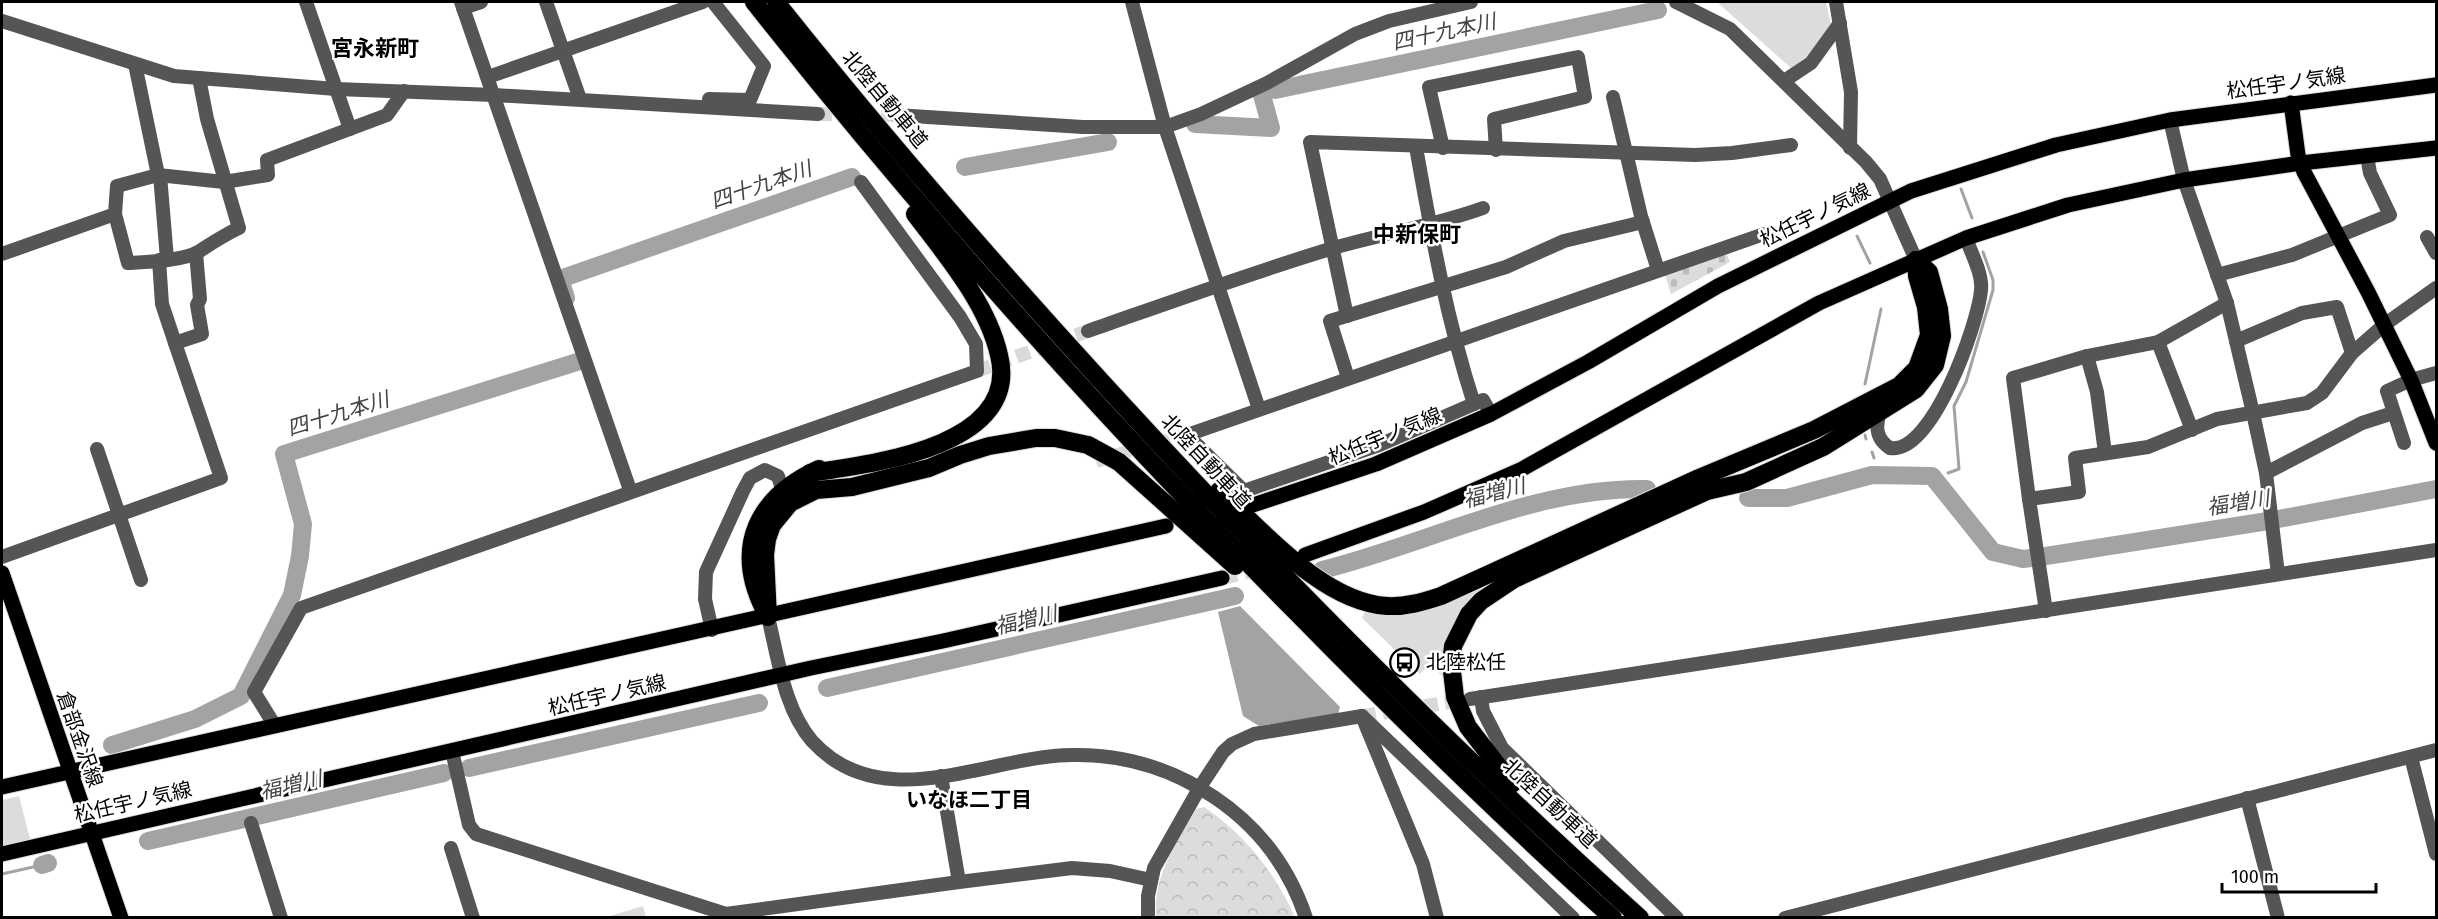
<svg xmlns="http://www.w3.org/2000/svg" width="2438" height="919" font-family="'Fira Sans','Noto Sans JP',sans-serif">
  <style>
    .grass { fill: #dcdcdc }
    .cemetery { fill: url(#cemetery-stones) }
    .park { fill: url(#park-crowns) }
    .water { fill: #a3a3a3 }
    .lines { fill: none; stroke-linecap: round; stroke-linejoin: round }
    .stream { stroke: #a3a3a3; stroke-width: 3 }
    .river { stroke: #a3a3a3; stroke-width: 18 }
    .minor-tunnel { stroke: #d9d9d9; stroke-width: 14; stroke-dasharray: 14 7; stroke-linecap: butt }
    .major-tunnel { stroke: #d9d9d9; stroke-width: 15; stroke-dasharray: 15 8; stroke-linecap: butt }
    .major-casing { stroke: #dbdbdb; stroke-width: 17 }
    .highway-casing { stroke: #dbdbdb; stroke-width: 20 }
    .minor { stroke: #555; stroke-width: 14 }
    .major { stroke: #000; stroke-width: 15 }
    .highway { stroke: #000; stroke-width: 18 }
    .labels { text-anchor: middle; stroke-width: 5; stroke-linejoin: round; paint-order: stroke }
    .street-label { font-size: 20px; fill: #000; stroke: #fff }
    .poi-label { font-size: 20px; fill: #000; stroke: #fff; text-anchor: start }
    .water-label { font-size: 21px; font-style: italic; fill: #444; stroke: #fff }
    .neighbourhood-label { font-size: 21px; font-weight: bold; fill: #000; stroke: #fff }
    .quarter-label { font-size: 22px; font-weight: bold; fill: #000; stroke: #fff }
  </style>
  <defs>
    <pattern id="cemetery-stones" width="16" height="16" patternUnits="userSpaceOnUse" patternTransform="scale(1.5)"><rect width="16" height="16" fill="#dcdcdc"/><path d="M2 7V4a2 2 0 0 1 4 0v3zM10 15v-3a2 2 0 0 1 4 0v3z" fill="#bbb"/></pattern>
    <pattern id="park-crowns" width="20" height="18" patternUnits="userSpaceOnUse" patternTransform="scale(1.5)"><rect width="20" height="18" fill="#dcdcdc"/><path d="M2 6a3 3 0 1 1 6 0M12 15a3 3 0 1 1 6 0" fill="none" stroke="#bbb"/></pattern>
  </defs>
  <rect width="100%" height="100%" fill="#fff"/>
  <!-- grass -->
  <g class="grass">
    <path d="M1717 2H1826L1831 24 1808 56 1791 68Z"/>
    <path d="M1489 584 1470 603 1443 664V677L1434 668 1428 666 1420 674 1362 618 1366 609 1466 594Z"/>
    <path d="M19 796 30 839 2 846V800Z"/>
    <path d="M643 906 646 917H607Z"/>
  </g>
  <!-- cemetery -->
  <path class="cemetery" d="M1726 252 1730 262 1671 294 1664 272Z"/>
  <!-- park -->
  <path class="park" d="M1204 807C1245 835 1273 870 1294 915L1284 918H1156C1153 875 1176 844 1196 809Z"/>
  <!-- water -->
  <path class="water" d="M1240 606 1340 707 1338 714 1259 726 1243 716 1218 612Z"/>
  <g class="lines">
    <!-- stream -->
    <g class="stream">
      <path d="M1961 189 1972 218"/>
      <path d="M1857 236 1870 263"/>
      <path d="M1865 384 1881 309"/>
      <path d="M1865 435 1866 439"/>
      <path d="M1872 452 1874 458"/>
      <path d="M1875 471V475"/>
      <path d="M1948 473 1959 469 1954 406 1966 382 1993 290V280L1983 252"/>
      <path d="M1932 476H1939"/>
      <path d="M2 874 42 865"/>
    </g>
    <!-- river -->
    <g class="river">
      <path d="M1275 90 1658 10"/>
      <path d="M1195 124 1271 128 1262 95"/>
      <path d="M965 167 1108 142"/>
      <path d="M566 298 560 279 852 177"/>
      <path d="M1748 498H1787L1872 475 1932 476 1993 552 2023 559 2031 558"/>
      <path d="M2046 556 2268 521 2436 489"/>
      <path d="M1322 570C1430 543 1534 487 1647 489"/>
      <path d="M827 688 1235 596"/>
      <path d="M112 745 195 719 241 696 292 595 300 556 303 524 284 454 577 362"/>
      <path d="M469 768 759 703"/>
      <path d="M148 841 444 773"/>
      <path d="M42 865 48 863"/>
    </g>
    <!-- minor-tunnel -->
    <g class="minor-tunnel">
      <path d="M818 114 896 115"/>
      <path d="M977 371 1088 331"/>
      <path d="M1096 461 1187 435"/>
      <path d="M1362 716 1464 700"/>
    </g>
    <!-- major-tunnel -->
    <path class="major-tunnel" d="M1222 578 1262 567"/>
    <defs>
      <g id="major">
        <path d="M2291 103 2298 155 2304 172 2368 292 2411 380 2436 443"/>
        <path d="M1253 505 1376 464 1491 414 1588 362 1718 286 1911 191 2056 145 2170 120 2436 85"/>
        <path d="M1305 555 1424 512 1522 469 1819 303 1966 238 2068 205 2184 180 2301 163 2436 148"/>
        <path d="M2 573 121 918"/>
        <path d="M2 787 1166 526"/>
        <path d="M2 854 811 668 943 641 1222 578"/>
      </g>
      <g id="highway">
        <path d="M754 2C922 215 1104 418 1295 611 1398 716 1503 819 1613 918"/>
        <path d="M776 2C911 172 1056 335 1205 493 1345 640 1489 783 1640 918"/>
        <path d="M810 473C871 464 1022 447 999 355 987 303 946 255 915 214"/>
        <path d="M1219 491C1264 532 1323 602 1387 606 1406 607 1423 602 1441 596L1699 478 1814 430 1899 386 1917 368 1929 335 1926 307 1917 276 1916 260"/>
        <path d="M764 609C733 546 758 497 819 469"/>
        <path d="M768 617 765 555 767 539 772 525 790 503 816 490 852 487 929 468 960 455 989 446 1036 438H1055L1088 445 1119 462 1235 566"/>
        <path d="M1512 784 1468 727 1455 697 1451 663 1453 646 1469 614 1481 601 1514 579 1707 491 1746 482 1823 447 1916 389 1935 365 1942 336 1939 309 1929 272 1916 260"/>
      </g>
    </defs>
    <!-- major casing -->
    <use href="#major" class="major-casing"/>
    <!-- highway casing -->
    <use href="#highway" class="highway-casing"/>
    <!-- minor -->
    <g class="minor">
      <path d="M306 2 350 129"/>
      <path d="M461 2 630 490"/>
      <path d="M546 2 580 99"/>
      <path d="M1132 2 1165 127 1259 409"/>
      <path d="M1676 2 1730 29 1866 162 1880 179 1916 260"/>
      <path d="M1836 2 1851 92 1850 148"/>
      <path d="M463 8 481 2"/>
      <path d="M2 21 174 76 336 89 494 95 818 114"/>
      <path d="M135 64 158 175"/>
      <path d="M488 77 703 2"/>
      <path d="M1784 81 1811 63 1840 23"/>
      <path d="M1613 97 1641 216 1658 270"/>
      <path d="M709 99 750 100 764 66 713 2"/>
      <path d="M896 115 1083 127H1165L1201 114 1267 83 1355 34 1389 21 1471 2"/>
      <path d="M2170 120 2184 180 2227 303 2253 413 2266 473 2278 574"/>
      <path d="M1416 147C1432 237 1446 317 1474 404"/>
      <path d="M1443 148 1429 87 1578 57 1585 97 1494 119 1496 150"/>
      <path d="M160 175 167 259"/>
      <path d="M115 214 128 263C146 262 183 261 198 252 212 243 224 235 239 228L207 119 199 78"/>
      <path d="M2427 237 2436 253"/>
      <path d="M2 254 115 214 117 186 158 175 224 182 268 175 267 160 387 115 404 91"/>
      <path d="M159 260 162 304 175 343 202 334 197 305 200 299 196 253"/>
      <path d="M2217 275 2292 255 2390 215 2370 173 2367 156"/>
      <path d="M1347 316 1310 142 1695 155 1732 153 1791 145"/>
      <path d="M1088 331C1168 303 1248 274 1330 249 1380 234 1434 226 1483 208"/>
      <path d="M2236 341 2302 313 2337 307 2352 353"/>
      <path d="M2158 342 2192 430"/>
      <path d="M2087 356 2097 392 2105 453"/>
      <path d="M1348 378 1330 321 1506 267 1564 241 1643 222"/>
      <path d="M1880 412C1875 427 1876 439 1890 448 1932 455 1978 324 1981 290 1983 274 1971 253 1966 238"/>
      <path d="M1491 414 1483 400 1379 445 1244 491 1187 435 1764 234"/>
      <path d="M2404 443 2387 391 2411 380 2436 373"/>
      <path d="M97 449 141 580"/>
      <path d="M2266 473 2362 423 2393 413"/>
      <path d="M2029 499 2013 378 2087 356 2158 342 2227 303"/>
      <path d="M2 557 221 478 175 343"/>
      <path d="M2046 611 2029 499 2079 492 2075 458 2148 447 2217 419 2307 403 2322 393 2352 353 2384 325 2436 288"/>
      <path d="M768 617C778 657 784 709 812 741 882 818 987 756 1072 755 1123 754 1172 769 1214 797 1259 827 1289 867 1306 918"/>
      <path d="M712 630 705 599 706 572 743 491 750 478 765 470 778 476 782 489"/>
      <path d="M1481 697 1483 711 1502 748 1677 918"/>
      <path d="M1470 699 2436 550"/>
      <path d="M1362 716 1573 918"/>
      <path d="M1364 721 1423 864 1437 918"/>
      <path d="M275 726 254 692 301 608 977 371 976 344 960 317 861 182"/>
      <path d="M452 751 469 825 476 834 726 914 959 882"/>
      <path d="M2411 757 2436 854"/>
      <path d="M941 776 959 882 1072 868 1110 871 1151 880"/>
      <path d="M2247 798 2278 918"/>
      <path d="M251 823 281 918"/>
      <path d="M451 848 473 918"/>
      <path d="M1148 918V896L1154 868 1200 787 1223 752 1232 744 1254 734 1362 716"/>
      <path d="M1785 918 2436 750"/>
    </g>
    <!-- major -->
    <use href="#major" class="major"/>
    <!-- highway -->
    <use href="#highway" class="highway"/>
  </g>
  <!-- icons -->
  <defs>
    <symbol id="bus-ring" viewBox="-11 -11 22 22"><circle r="9.5" fill="#fff" stroke="#000" stroke-width="1.5"/><path d="M-5-6H5V4H4V6H2V4H-2V6H-4V4H-5ZM-3.5-4V0h7V-4ZM-3.5 1.2v1.5H-2V1.2ZM2 1.2v1.5H3.5V1.2Z" fill="#000"/></symbol>
  </defs>
  <g fill-rule="evenodd">
    <use href="#bus-ring" x="1388" y="646" width="33" height="33"/>
  </g>
  <g class="labels">
    <!-- street labels -->
    <g class="street-label">
      <text transform="translate(2286 83) rotate(-8)" y="7">松任宇ノ気線</text>
      <text transform="translate(885 99) rotate(50)" y="7">北陸自動車道</text>
      <text transform="translate(1815 215) rotate(-26)" y="7">松任宇ノ気線</text>
      <text transform="translate(1385 436) rotate(-22)" y="7">松任宇ノ気線</text>
      <text transform="translate(1206 461) rotate(47)" y="7">北陸自動車道</text>
      <text transform="translate(607 695) rotate(-13)" y="7">松任宇ノ気線</text>
      <text transform="translate(80 739) rotate(71)" y="7">倉部金沢線</text>
      <text transform="translate(133 802) rotate(-13)" y="7">松任宇ノ気線</text>
      <text transform="translate(1550 803) rotate(43)" y="7">北陸自動車道</text>
    </g>
    <!-- poi labels -->
    <g class="poi-label">
      <text x="1426" y="669">北陸松任</text>
    </g>
    <!-- water labels -->
    <g class="water-label">
      <text transform="translate(1444 32) rotate(-12)" y="7">四十九本川</text>
      <text transform="translate(761 185) rotate(-19)" y="7">四十九本川</text>
      <text transform="translate(338 414) rotate(-17)" y="7">四十九本川</text>
      <text transform="translate(1494 493) rotate(-14)" y="7">福増川</text>
      <text transform="translate(2238 503) rotate(-9)" y="7">福増川</text>
      <text transform="translate(1026 620) rotate(-13)" y="7">福増川</text>
      <text transform="translate(291 785) rotate(-13)" y="7">福増川</text>
    </g>
    <!-- neighbourhood labels -->
    <g class="neighbourhood-label">
      <text x="969" y="807">いなほ二丁目</text>
    </g>
    <!-- quarter labels -->
    <g class="quarter-label">
      <text x="375" y="56">宮永新町</text>
      <text x="1417" y="242">中新保町</text>
    </g>
  </g>
  <!-- border -->
  <rect width="2438" height="919" fill="none" stroke="#000000" stroke-width="6"/>
  <!-- scale -->
  <path d="M2222 883v9h154v-9" fill="none" stroke="#000000" stroke-width="3"/>
  <text x="2231" y="883" font-size="18" fill="#000000" stroke="#ffffff" stroke-width="4.5" paint-order="stroke">100 m</text>
</svg>
